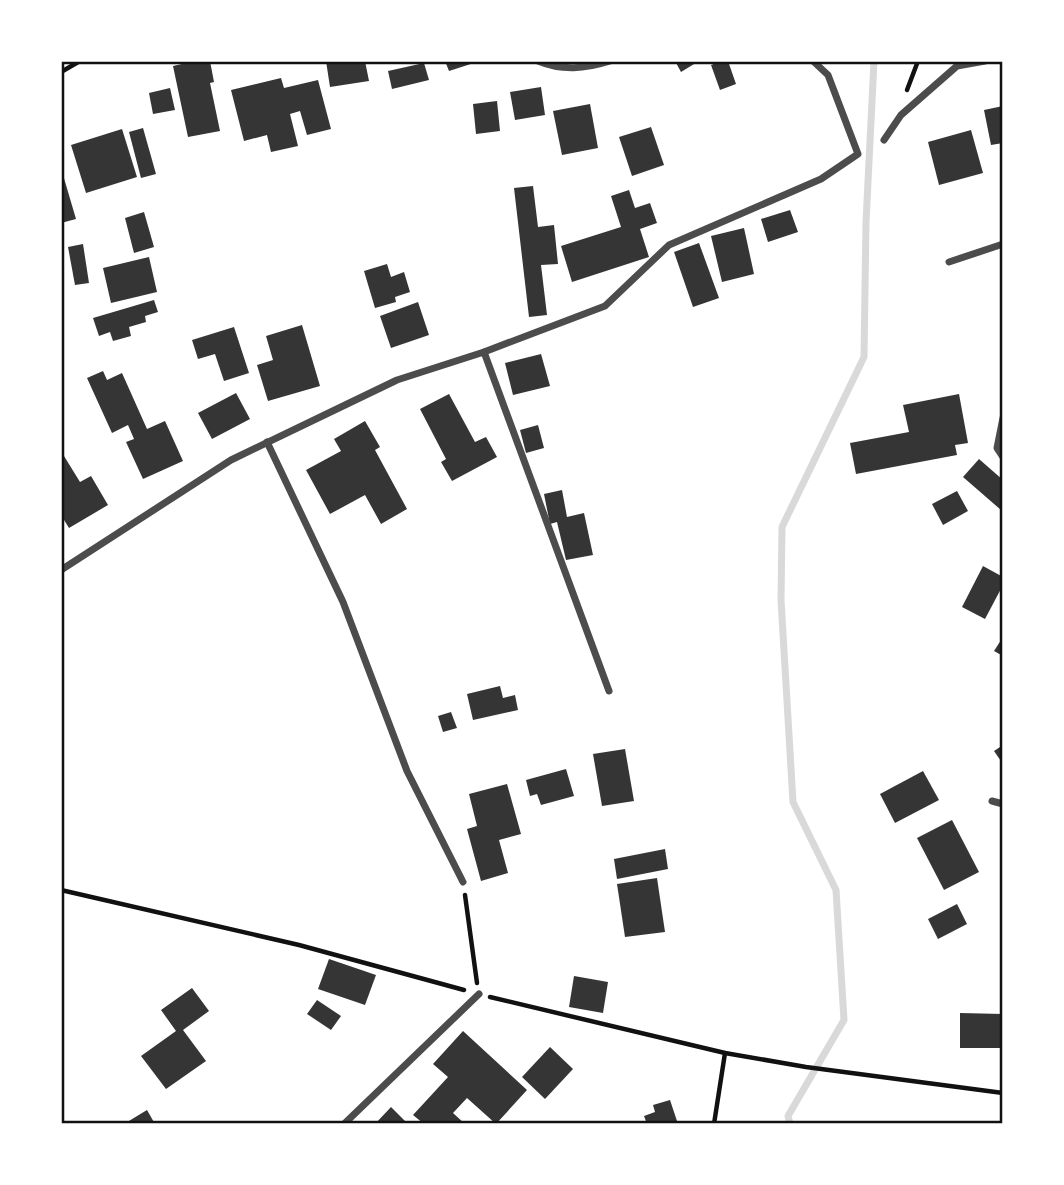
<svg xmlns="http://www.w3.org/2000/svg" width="1064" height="1185" font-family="'DejaVu Sans',sans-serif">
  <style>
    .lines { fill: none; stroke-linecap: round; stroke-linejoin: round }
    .stream { stroke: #d9d9d9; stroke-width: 7 }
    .building { fill: #353535 }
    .path { stroke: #111; stroke-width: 4.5 }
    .minor { stroke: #4c4c4c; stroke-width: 7 }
    .neatline { fill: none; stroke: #111; stroke-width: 2.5 }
  </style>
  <rect width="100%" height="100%" fill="#fff"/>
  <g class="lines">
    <!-- stream -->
    <path class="stream" d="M790 1124 788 1116 844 1020 836 890 793 802 781 600 782 527 864 357 866 222 874 61"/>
  </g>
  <!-- building -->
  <g class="building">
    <path d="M195 61H210L214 82 210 83 220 131 188 137 173 66Z"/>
    <path d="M326 61H365L369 81 330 87Z"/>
    <path d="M445 61H477V62L449 71Z"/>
    <path d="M675 61H699L681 72Z"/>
    <path d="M722 61H728L736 84 720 90 711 65Z"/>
    <path d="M424 63 429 80 392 89 388 71Z"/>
    <path d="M281 78 284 88 318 80 331 129 307 135 300 111 290 114 298 146 271 152 267 135 244 141 231 90Z"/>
    <path d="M541 87 545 115 515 120 510 92Z"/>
    <path d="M170 88 175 110 153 114 149 93Z"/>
    <path d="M497 101 500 131 476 134 473 104Z"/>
    <path d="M590 104 598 148 562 155 553 111Z"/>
    <path d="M1003 106V143L991 145 984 110Z"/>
    <path d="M651 127 664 165 632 176 619 137Z"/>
    <path d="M143 128 156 174 141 178 129 132Z"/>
    <path d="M122 129 137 177 86 193 71 145Z"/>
    <path d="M971 130 983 173 939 185 928 142Z"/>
    <path d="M61 168 76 219 61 223Z"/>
    <path d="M533 186 538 227 554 225 558 264 541 265 547 315 529 317 514 188Z"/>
    <path d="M629 190 635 208 650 203 657 223 640 229 649 257 572 282 561 246 621 227 611 196Z"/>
    <path d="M790 210 798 232 768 242 761 219Z"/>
    <path d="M144 212 154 247 134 253 125 218Z"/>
    <path d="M744 228 754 274 722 282 711 236Z"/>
    <path d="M699 243 719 298 693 307 674 252Z"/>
    <path d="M83 244 89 283 75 285 68 247Z"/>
    <path d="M149 257 157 292 111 303 103 268Z"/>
    <path d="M387 264 391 277 404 272 410 292 395 297 396 302 375 308 364 271Z"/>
    <path d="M154 300 158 312 145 316 146 322 129 327 131 336 113 341 110 332 99 336 93 318Z"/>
    <path d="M418 302 429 335 391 348 380 316Z"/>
    <path d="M302 325 320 386 268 401 257 365 273 360 266 336Z"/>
    <path d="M234 327 249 373 224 381 215 354 198 359 192 340Z"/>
    <path d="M541 354 550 386 513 395 505 363Z"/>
    <path d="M103 371 107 380 122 373 147 429 165 421 183 461 143 479 126 442 134 439 128 425 112 433 87 378Z"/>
    <path d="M236 393 250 419 212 439 198 413Z"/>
    <path d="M449 394 475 442 486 437 497 457 452 481 441 462 446 459 420 409Z"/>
    <path d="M959 394 968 443 955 445 957 455 856 474 850 443 909 432 903 405Z"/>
    <path d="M365 421 380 447 375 450 407 509 381 524 365 495 330 514 306 470 341 451 334 439Z"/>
    <path d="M538 425 544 448 526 453 520 430Z"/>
    <path d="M64 456 80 482 91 476 108 505 69 528 61 515Z"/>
    <path d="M979 459 1003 480 1001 510 963 477Z"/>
    <path d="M562 490 567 517 584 513 593 555 566 560 557 522 550 524 544 494Z"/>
    <path d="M957 491 968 511 943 525 932 504Z"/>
    <path d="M983 566 1003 577V585L985 619 962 607Z"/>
    <path d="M1003 637V656L994 651Z"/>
    <path d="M500 686 503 698 515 695 518 710 473 720 467 694Z"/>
    <path d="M451 712 457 728 443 732 438 716Z"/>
    <path d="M1003 745V764L994 751Z"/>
    <path d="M625 749 634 801 602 806 593 754Z"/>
    <path d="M566 769 574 796 541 805 537 794 530 796 526 780Z"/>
    <path d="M923 771 939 800 895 823 880 794Z"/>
    <path d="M507 784 521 834 499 840 508 873 481 881 467 829 477 826 469 794Z"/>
    <path d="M952 820 979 872 944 890 917 838Z"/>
    <path d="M665 849 668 869 617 879 614 859Z"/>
    <path d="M657 878 665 932 625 937 617 884Z"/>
    <path d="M957 904 967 924 938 939 928 919Z"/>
    <path d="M329 959 376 975 365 1005 318 989Z"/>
    <path d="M574 976 608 982 603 1013 569 1007Z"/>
    <path d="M192 988 209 1011 183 1030 206 1061 166 1089 141 1056 176 1031 161 1010Z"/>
    <path d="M317 1000 341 1016 331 1030 307 1014Z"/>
    <path d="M960 1013 1003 1014V1048H960Z"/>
    <path d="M463 1031 527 1090 496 1124 467 1098 453 1113 465 1124H424L413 1115 448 1077 433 1064Z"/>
    <path d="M550 1047 573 1069 545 1099 522 1077Z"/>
    <path d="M670 1100 678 1124H647L644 1116 655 1112 653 1105Z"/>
    <path d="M391 1107 408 1124H375Z"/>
    <path d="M147 1110 155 1124H124Z"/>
  </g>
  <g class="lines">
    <!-- path -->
    <g class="path">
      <path d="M61 72 80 61"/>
      <path d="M907 90 918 61"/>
      <path d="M61 890 299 945 464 990"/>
      <path d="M465 895 477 983"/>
      <path d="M490 997 725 1053 806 1067 1003 1093"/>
      <path d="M714 1124 725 1053"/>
    </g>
    <!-- minor -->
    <g class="minor">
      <path d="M538 61C562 71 585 69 610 61"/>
      <path d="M884 140 901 115 957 66 985 61"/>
      <path d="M949 262 1003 244"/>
      <path d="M484 352 605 306 669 245 821 179 858 154 828 75 813 61"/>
      <path d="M1003 418 997 448 1003 457"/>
      <path d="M267 442 343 602 407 771 463 882"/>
      <path d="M61 570 231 460 397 380 484 352 609 691"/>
      <path d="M992 801 1003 804"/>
      <path d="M344 1124 479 994"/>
    </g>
  </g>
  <!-- border -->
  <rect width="1064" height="1185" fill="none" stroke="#ffffff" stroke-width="126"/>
  <rect x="63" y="63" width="938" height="1059" class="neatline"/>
</svg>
